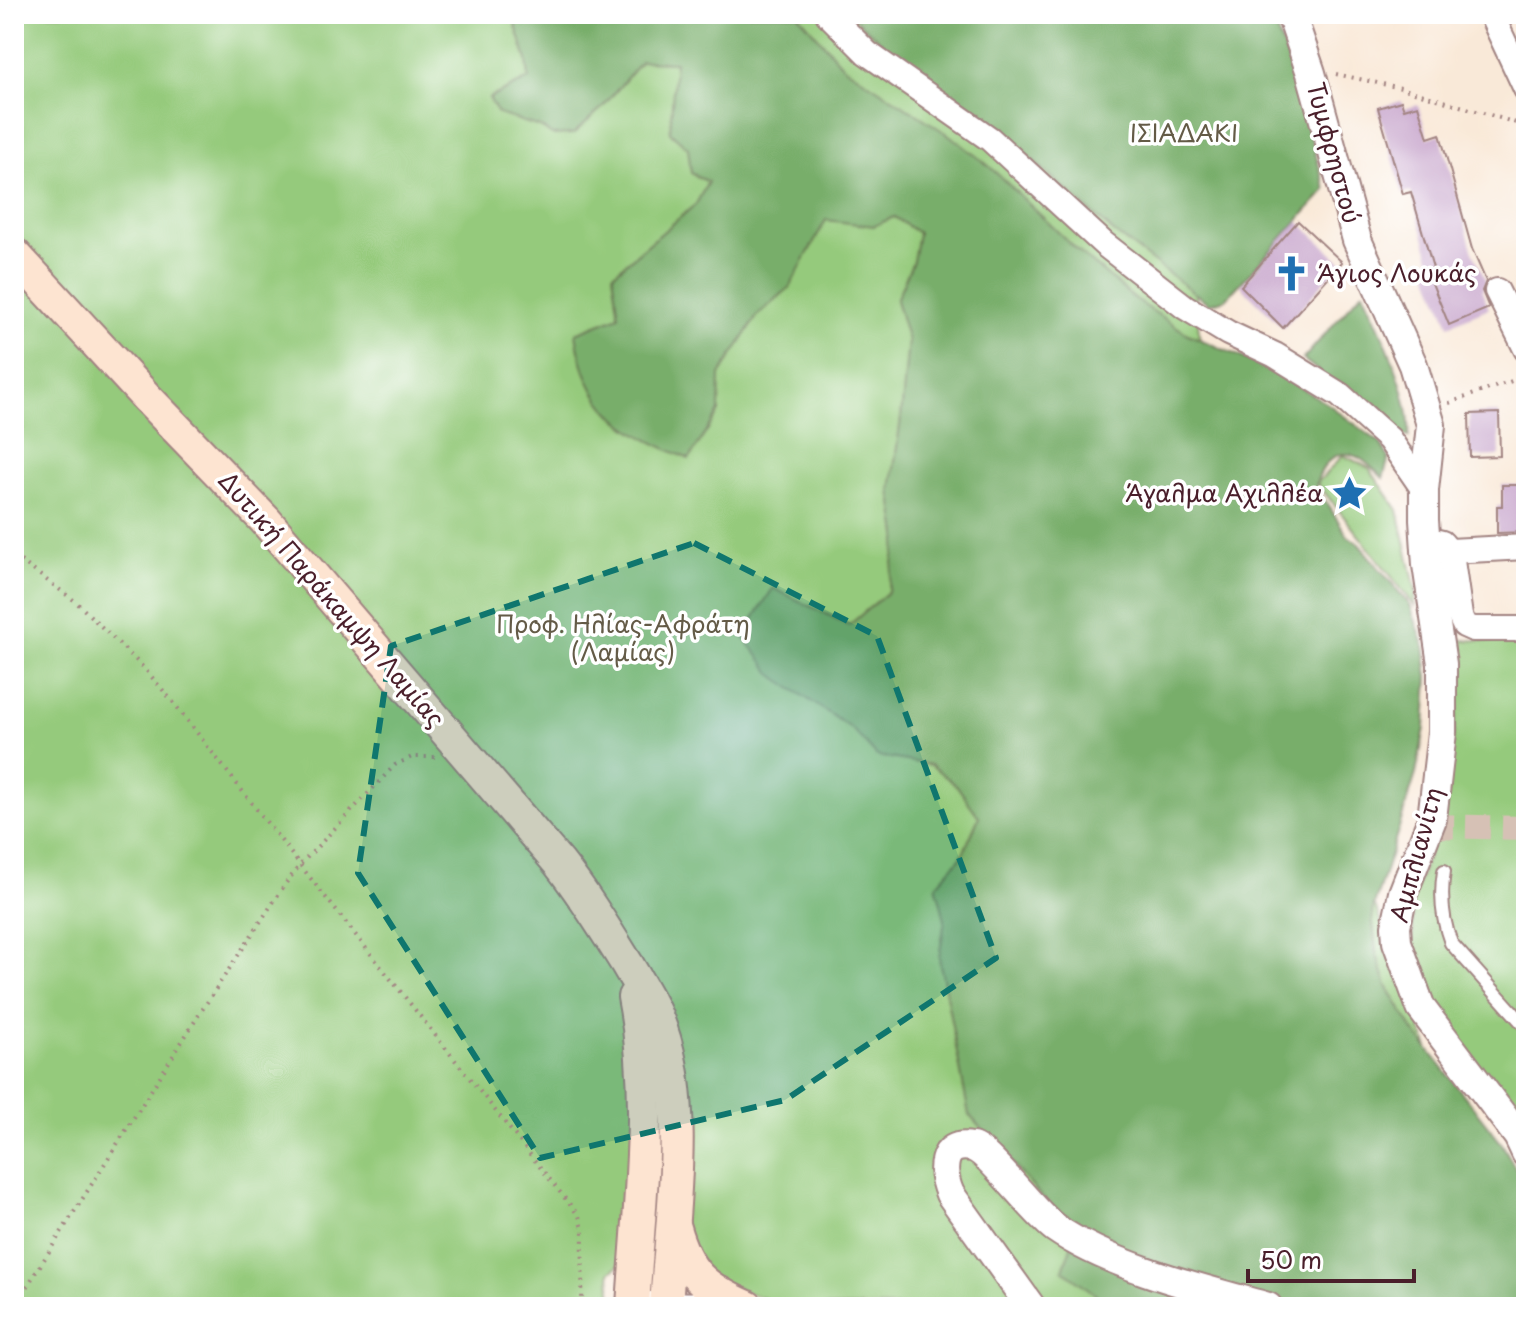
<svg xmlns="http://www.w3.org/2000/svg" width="1540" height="1321" font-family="'Playpen Sans',sans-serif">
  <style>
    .green { fill: #95ca7b; stroke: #707453; stroke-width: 2 }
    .forest { fill: #78ae6b; stroke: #61664b; stroke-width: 2 }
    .building { fill: #c9a8cd }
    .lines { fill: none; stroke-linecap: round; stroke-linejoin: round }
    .minor-tunnel { stroke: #d6c1b5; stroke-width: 24; stroke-dasharray: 24 12; stroke-linecap: butt }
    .service-casing { stroke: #a28482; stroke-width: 16 }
    .minor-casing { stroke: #a28482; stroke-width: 28 }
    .tertiary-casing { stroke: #a28482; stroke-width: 32 }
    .secondary-casing { stroke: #a28482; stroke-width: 36 }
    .path { stroke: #a28482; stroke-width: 4; stroke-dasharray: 2 6; stroke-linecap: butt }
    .service { stroke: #fff; stroke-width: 12 }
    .minor { stroke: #fff; stroke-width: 24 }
    .tertiary { stroke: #fff; stroke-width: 28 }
    .secondary { stroke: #fde4d1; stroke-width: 32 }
    .marked { fill: #0f766e; fill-opacity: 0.2; stroke: #0f766e; stroke-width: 6; stroke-dasharray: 16 10; stroke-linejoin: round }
    .labels { text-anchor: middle; stroke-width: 7; stroke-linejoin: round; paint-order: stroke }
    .park-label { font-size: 24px; fill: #645b47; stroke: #fff }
    .street-label { font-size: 24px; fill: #4a1f2b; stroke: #fff }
    .poi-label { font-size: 24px; fill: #4a1f2b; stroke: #fff; text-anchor: start }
  </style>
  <rect width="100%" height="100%" fill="#fff"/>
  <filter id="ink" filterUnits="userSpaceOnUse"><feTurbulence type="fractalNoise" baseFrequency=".0125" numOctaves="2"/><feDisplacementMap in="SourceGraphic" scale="16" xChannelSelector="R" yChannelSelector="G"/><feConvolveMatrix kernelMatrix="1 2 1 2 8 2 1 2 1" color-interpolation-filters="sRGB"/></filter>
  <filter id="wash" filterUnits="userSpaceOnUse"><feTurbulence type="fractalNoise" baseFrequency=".006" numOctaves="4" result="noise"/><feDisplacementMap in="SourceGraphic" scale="32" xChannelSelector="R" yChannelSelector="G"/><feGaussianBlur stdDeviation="1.8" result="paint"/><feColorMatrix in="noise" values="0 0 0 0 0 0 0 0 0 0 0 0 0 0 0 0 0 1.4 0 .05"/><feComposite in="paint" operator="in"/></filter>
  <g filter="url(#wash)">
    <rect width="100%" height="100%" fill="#f9e9d8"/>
    <!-- green -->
    <g class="green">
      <path d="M14 14H1171L1212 481 1345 826 1525 1307H779L778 1304 639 1251 610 1272 612 1307H14Z"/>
      <path d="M1343 455 1369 468 1398 510 1416 591 1415 606 1317 483Z"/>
      <path d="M1454 640 1526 641V1121L1438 1019 1413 953V897L1442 817 1458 701Z"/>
    </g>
    <!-- forest -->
    <g class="forest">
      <path d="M515 14H798L843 66 952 137 989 166 1079 252 1136 300 1188 334 1271 370 1328 404 1380 443 1389 458 1383 478C1368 463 1346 441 1327 463 1321 470 1317 478 1316 487L1348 536 1358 543 1410 605 1424 645 1428 677 1425 728 1416 774 1372 912 1376 952 1387 986 1414 1031 1502 1144 1520 1176 1526 1174V1307H1106L1094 1293 1063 1270 1078 1226 1045 1201 969 1115 939 958 945 919 936 885 962 856 979 817 957 786 931 765 877 756 852 729 775 677 743 636 773 588 849 625 888 592 898 535 891 490 901 418 908 341 896 300 913 261 918 233 894 217 874 226 826 220 789 288 758 315 720 375 719 412 689 459C622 430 587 410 576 333L619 316 613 274 696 204 708 182 691 173 688 148 670 132 675 62 641 61 602 108 573 134 552 135 540 127 498 114 489 98 529 79 527 60 513 17Z"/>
      <path d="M850 14H1270L1288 59 1326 190 1226 299 1209 304 1111 230 980 113 900 59Z"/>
      <path d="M1363 291C1380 329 1413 397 1409 437L1397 433 1303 359Z"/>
    </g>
    <g id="blocks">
      <!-- building -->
      <g class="building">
        <path d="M1401 101 1404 109 1418 105 1428 138 1440 134 1472 249 1486 281 1482 291 1489 308 1449 325 1427 271 1433 268 1411 192 1403 194 1378 108Z"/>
        <path d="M1298 221 1342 262 1283 328 1241 286Z"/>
        <path d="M1499 413 1500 456 1470 457 1469 414Z"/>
        <path d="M1502 485H1526V532L1497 533V506H1502Z"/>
      </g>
    </g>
  </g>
  <g filter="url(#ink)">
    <use href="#blocks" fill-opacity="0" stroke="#a28482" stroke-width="2"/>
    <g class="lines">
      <!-- minor-tunnel -->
      <path class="minor-tunnel" d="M1430 826 1526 828"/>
      <defs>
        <path id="service" d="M1444 871C1440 896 1442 919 1451 943L1526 1027"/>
        <g id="minor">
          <path d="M828 14 867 53 990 139 1104 244 1185 307 1228 333 1275 355 1340 395 1389 439 1424 490"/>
          <path d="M1491 14 1526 89"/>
          <path d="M1497 291 1526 349"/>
          <path d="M1425 539 1442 543 1451 554 1460 616 1464 625 1473 629H1526"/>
          <path d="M1450 551 1526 547"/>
        </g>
        <g id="tertiary">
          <path d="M1291 14 1311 73 1357 240 1413 365 1431 425 1424 490V520L1427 565 1442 664V732L1432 819 1403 893 1396 926 1397 942 1421 1008 1518 1136 1526 1153"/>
          <path d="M643 1306 722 1307"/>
          <path d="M1031 1307 950 1194C941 1173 939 1141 972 1147 989 1151 1034 1213 1055 1228 1111 1267 1203 1289 1268 1307"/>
        </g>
        <g id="secondary">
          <path d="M14 254 147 398 265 520 559 863C585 896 605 929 627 964 639 985 653 1005 661 1029 690 1111 671 1220 666 1307"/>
          <path d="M674 1228C687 1274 704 1288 747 1307"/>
          <path d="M633 1307C639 1203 654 1100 634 997"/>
        </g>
      </defs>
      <!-- service casing -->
      <use href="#service" class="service-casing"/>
      <!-- minor casing -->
      <use href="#minor" class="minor-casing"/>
      <!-- tertiary casing -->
      <use href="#tertiary" class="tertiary-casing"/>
      <!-- secondary casing -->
      <use href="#secondary" class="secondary-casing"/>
      <!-- path -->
      <g class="path">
        <path d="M1336 74 1401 88 1526 126"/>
        <path d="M1449 403 1526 376"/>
        <path d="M14 556 75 601 145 669 173 702 300 865 579 1216 583 1228 582 1307"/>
        <path d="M14 1307 202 1010 286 883 300 865 395 765 412 757H435"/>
      </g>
      <!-- service -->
      <use href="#service" class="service"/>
      <!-- minor -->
      <use href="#minor" class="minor"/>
      <!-- tertiary -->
      <use href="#tertiary" class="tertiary"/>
      <!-- secondary -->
      <use href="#secondary" class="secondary"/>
    </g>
  </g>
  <!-- marked area -->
  <path class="marked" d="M694 543 877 636 996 958 785 1100 540 1158 358 873 391 646Z"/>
  <!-- icons -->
  <defs>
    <symbol id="church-bare" viewBox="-9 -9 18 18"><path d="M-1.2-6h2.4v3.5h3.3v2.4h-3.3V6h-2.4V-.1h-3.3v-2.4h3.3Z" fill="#1f6fb2" stroke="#fff" stroke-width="2.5" paint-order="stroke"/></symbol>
    <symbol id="sight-bare" viewBox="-9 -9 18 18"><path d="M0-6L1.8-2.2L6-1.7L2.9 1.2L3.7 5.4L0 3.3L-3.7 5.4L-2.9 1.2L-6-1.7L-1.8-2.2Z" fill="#1f6fb2" stroke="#fff" stroke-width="2.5" paint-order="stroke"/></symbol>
  </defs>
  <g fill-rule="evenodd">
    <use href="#church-bare" x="1266" y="248" width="51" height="51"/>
    <use href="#sight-bare" x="1324" y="468" width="51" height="51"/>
  </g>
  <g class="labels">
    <!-- park labels -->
    <g class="park-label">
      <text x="1184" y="142">ΙΣΙΑΔΑΚΙ</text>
      <text x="623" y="633">Προφ. Ηλίας-Αφράτη<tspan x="623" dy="28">(Λαμίας)</tspan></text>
    </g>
    <!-- street labels -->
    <g class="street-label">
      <text transform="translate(1333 153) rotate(75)" y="8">Τυμφρηστού</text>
      <text transform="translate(331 600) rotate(49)" y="8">Δυτική Παράκαμψη Λαμίας</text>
      <text transform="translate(1417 855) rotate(-75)" y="8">Αμπλιανίτη</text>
    </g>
    <!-- poi labels -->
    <g class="poi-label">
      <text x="1317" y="282">Άγιος Λουκάς</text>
      <text x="1323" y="502" text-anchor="end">Άγαλμα Αχιλλέα</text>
    </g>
  </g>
  <!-- margin -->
  <rect width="1540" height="1321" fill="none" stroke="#fff" stroke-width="48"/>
  <!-- scale -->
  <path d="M1248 1269v12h166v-12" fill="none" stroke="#4a1f2b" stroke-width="4"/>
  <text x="1260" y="1269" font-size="24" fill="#4a1f2b" stroke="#ffffff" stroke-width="6" paint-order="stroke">50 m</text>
</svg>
